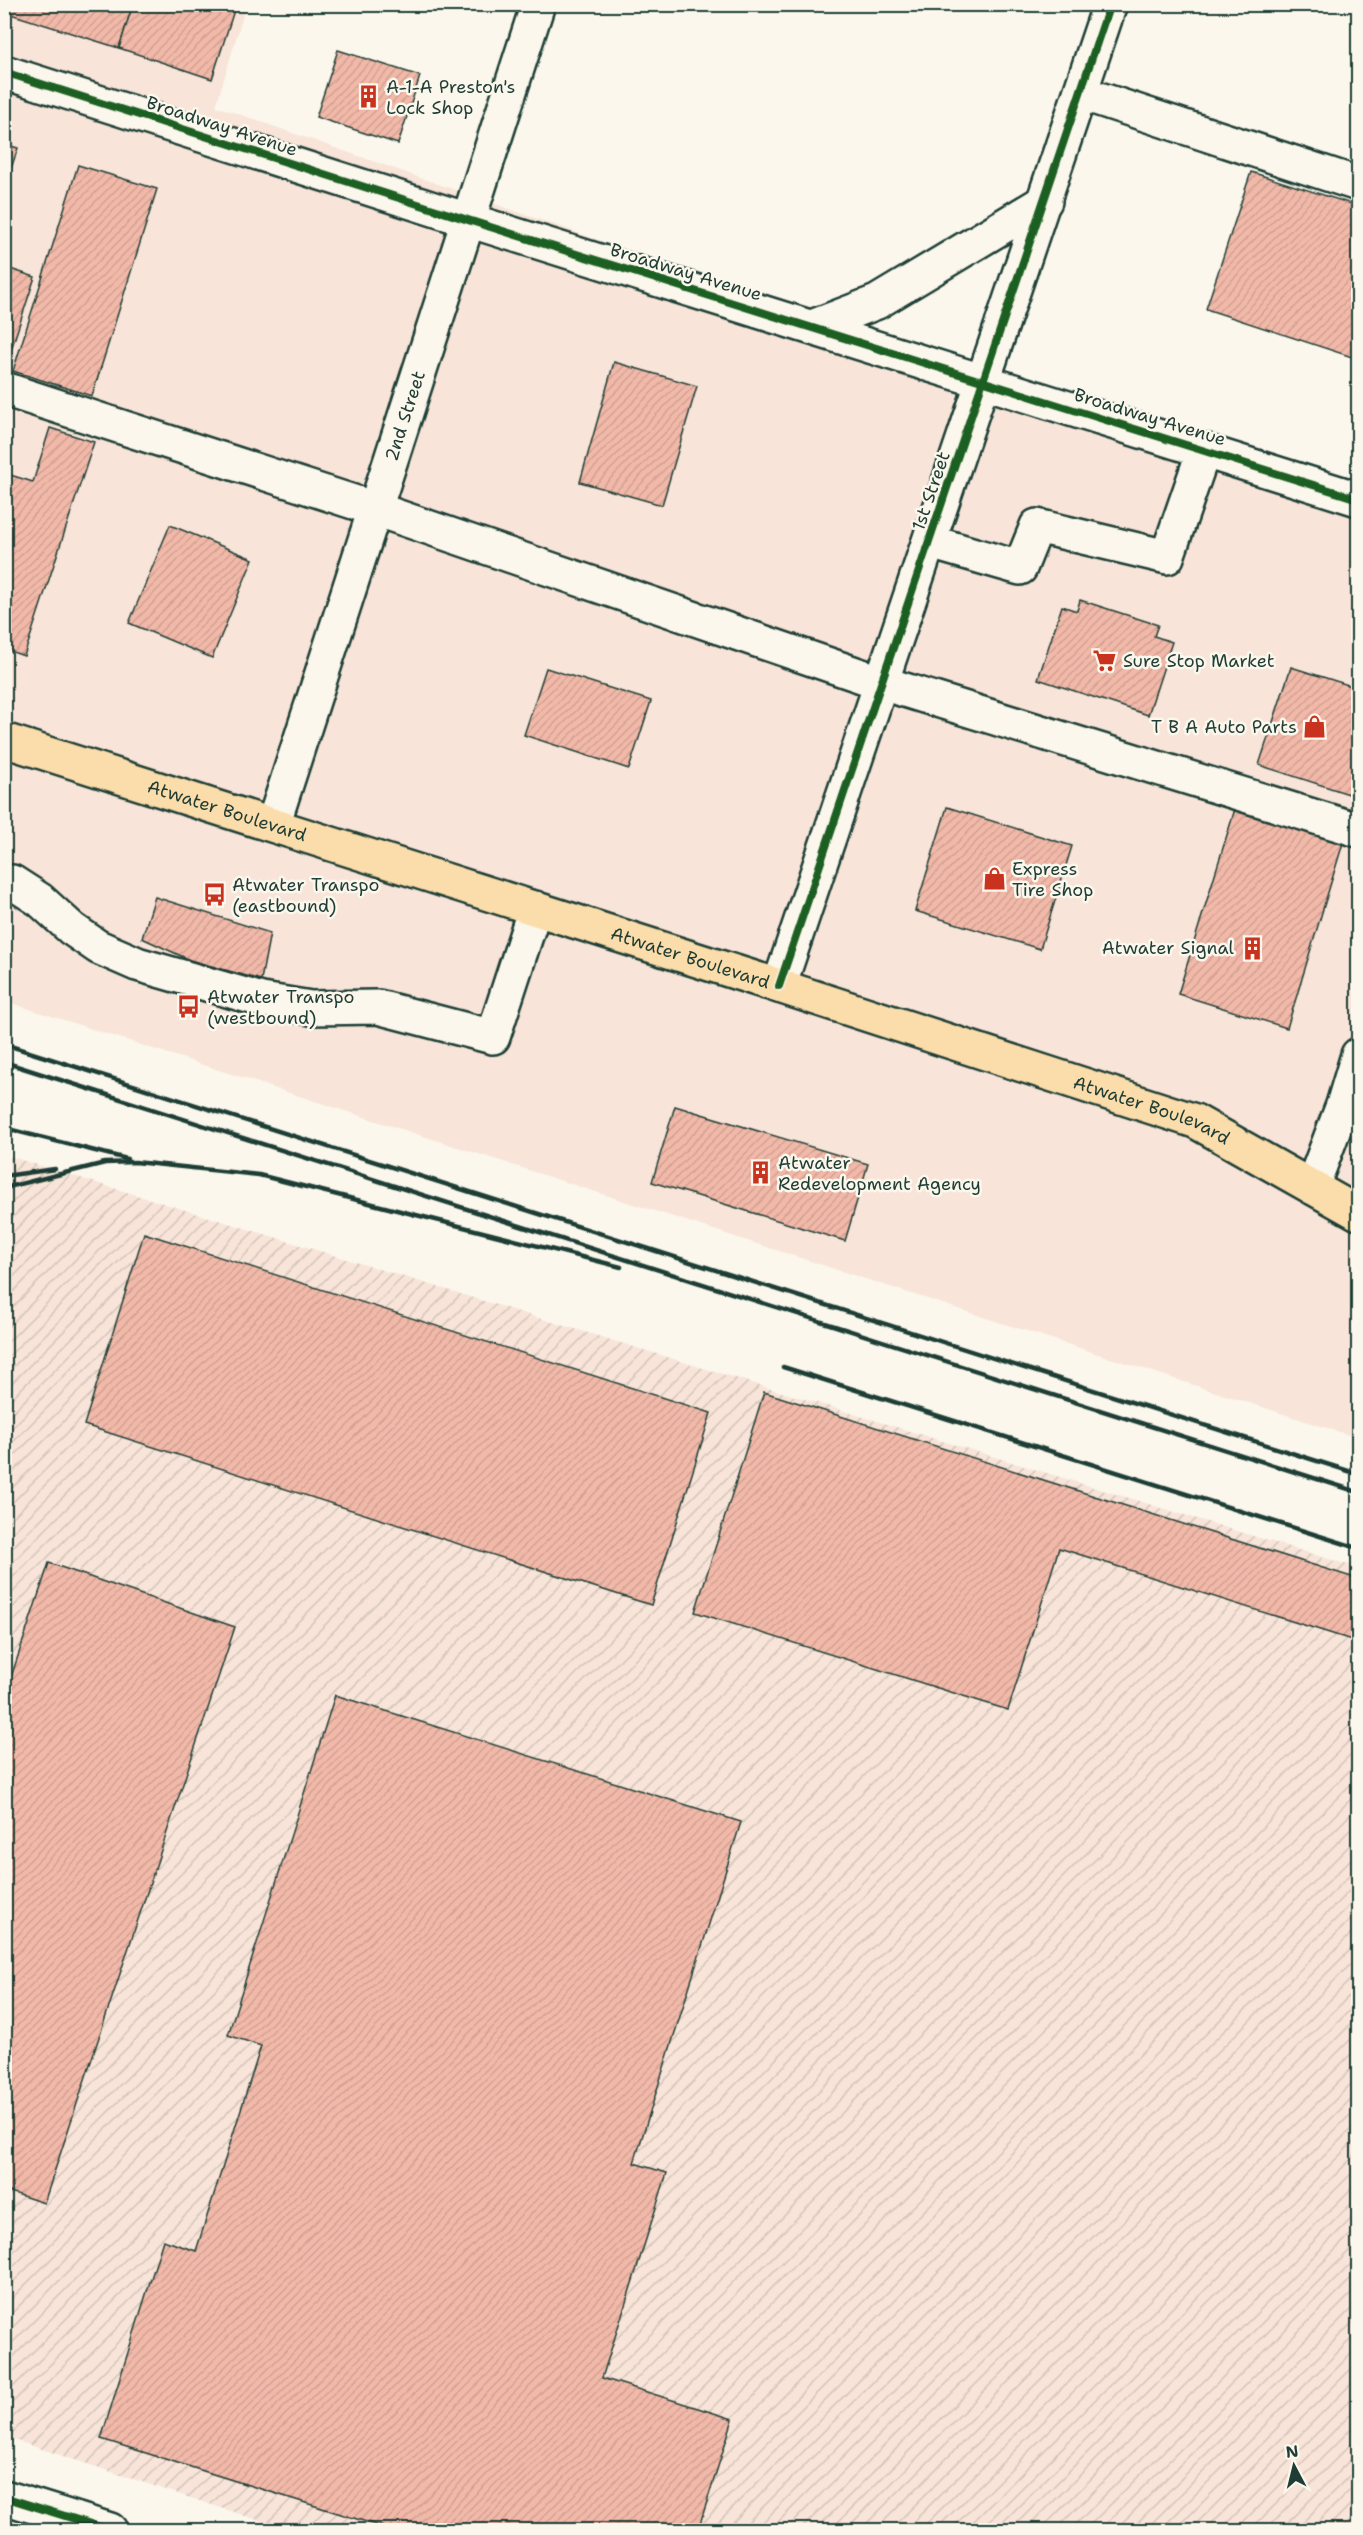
<svg xmlns="http://www.w3.org/2000/svg" width="1363" height="2535" font-family="'Shantell Sans',sans-serif">
  <style>
    .built { fill: #f8e4d8 }
    .industrial { fill: url(#industrial-furrows) }
    .building { fill: url(#building-hatch); stroke: #1f3d34; stroke-width: 1.5 }
    .lines { fill: none; stroke-linecap: round; stroke-linejoin: round }
    .minor-casing { stroke: #1f3d34; stroke-width: 38 }
    .major-casing { stroke: #1f3d34; stroke-width: 38 }
    .minor { stroke: #fbf7ec; stroke-width: 33 }
    .major { stroke: #fbddab; stroke-width: 33 }
    .rail { stroke: #1f3d34; stroke-width: 4.5 }
    .cycleway-casing { stroke: #fbf7ec; stroke-width: 11 }
    .cycleway { stroke: #1b5e20; stroke-width: 8 }
    .labels { text-anchor: middle; stroke-width: 5; stroke-linejoin: round; paint-order: stroke }
    .poi-label { font-size: 18px; fill: #1f3d34; stroke: #fbf7ec; text-anchor: start }
    .street-label { font-size: 18px; fill: #1f3d34; stroke: #fbf7ec }
  </style>
  <defs>
    <pattern id="industrial-furrows" width="10" height="10" patternUnits="userSpaceOnUse" patternTransform="scale(1.5)"><rect width="10" height="10" fill="#f8e4d8"/><path d="M-1 1l2-2M0 10L10 0M9 11l2-2" fill="none" stroke="#d4c4ba"/></pattern>
    <pattern id="building-hatch" width="6" height="6" patternUnits="userSpaceOnUse" patternTransform="scale(1.5)"><rect width="6" height="6" fill="#f2b9a9"/><path d="M-1 1l2-2M0 6l6-6M5 7l2-2" fill="none" stroke="#cfa092"/></pattern>
  </defs>
  <rect width="100%" height="100%" fill="#fbf7ec"/>
  <filter id="ink" filterUnits="userSpaceOnUse"><feTurbulence type="fractalNoise" baseFrequency=".0167" numOctaves="2"/><feDisplacementMap in="SourceGraphic" scale="12" xChannelSelector="R" yChannelSelector="G"/><feConvolveMatrix kernelMatrix="1 2 1 2 8 2 1 2 1" color-interpolation-filters="sRGB"/></filter>
  <g filter="url(#ink)">
    <!-- built -->
    <path class="built" d="M5 5H246L216 106 1358 507V1438L5 1001Z"/>
    <!-- industrial -->
    <path class="industrial" d="M5 1155 1358 1568V2530H288L5 2437Z"/>
    <!-- building -->
    <g class="building">
      <path d="M4 4H133L119 48 4 12Z"/>
      <path d="M133 4H236L212 79 119 48Z"/>
      <path d="M338 50 420 76 398 144 316 117Z"/>
      <path d="M4 144 18 148 4 189Z"/>
      <path d="M78 165 157 189 92 396 13 371Z"/>
      <path d="M1251 172 1358 206V359L1206 309Z"/>
      <path d="M4 267 35 277 4 371Z"/>
      <path d="M614 362 697 386 662 505 580 482Z"/>
      <path d="M50 428 94 442 24 656 4 649V473L33 482Z"/>
      <path d="M170 525 253 559 212 658 129 623Z"/>
      <path d="M1080 600 1158 625 1154 636 1172 642 1148 715 1038 679 1062 606 1077 611Z"/>
      <path d="M1291 667 1358 688V797L1259 765Z"/>
      <path d="M546 668 651 701 629 769 524 735Z"/>
      <path d="M947 807 1072 846 1040 949 915 911Z"/>
      <path d="M1235 809 1343 843 1287 1028 1178 994Z"/>
      <path d="M155 897 270 933 261 980 190 960 142 938Z"/>
      <path d="M675 1106 868 1164 845 1241 652 1182Z"/>
      <path d="M144 1233 711 1413 651 1605 84 1425Z"/>
      <path d="M764 1392 1358 1579V1642L1059 1548 1008 1710 695 1612Z"/>
      <path d="M49 1563 235 1627 44 2203 4 2190V1698Z"/>
      <path d="M335 1695 741 1822 634 2163 667 2173 602 2378 733 2419 698 2530H392L101 2439 163 2240 196 2251 261 2046 228 2035Z"/>
    </g>
    <g class="lines">
      <defs>
        <g id="minor">
          <path d="M4 72 468 220 1358 499"/>
          <path d="M1081 93 1358 184"/>
          <path d="M812 327 877 302 1045 201"/>
          <path d="M4 389 375 509 882 683 1358 830"/>
          <path d="M930 542 1020 568 1037 526 1167 557 1204 450"/>
          <path id="s1" d="M273 825 538 4"/>
          <path d="M12 882 40 900 72 929 98 947 137 964 262 1000 311 1008 378 1007 493 1037 535 908"/>
          <path d="M779 986 1110 4"/>
          <path d="M1312 1187 1343 1105 1358 1055"/>
          <path d="M4 2497 110 2530"/>
        </g>
        <g id="major">
          <path id="s2" d="M4 740 779 986 1195 1121 1358 1213"/>
        </g>
      </defs>
      <!-- minor casing -->
      <use href="#minor" class="minor-casing"/>
      <!-- major casing -->
      <use href="#major" class="major-casing"/>
      <!-- minor -->
      <use href="#minor" class="minor"/>
      <!-- major -->
      <use href="#major" class="major"/>
      <!-- rail -->
      <g class="rail">
        <path d="M4 1044 1358 1474"/>
        <path d="M4 1062 1358 1492"/>
        <path d="M4 1128 127 1159"/>
        <path d="M4 1176 55 1169"/>
        <path d="M4 1188 105 1163 135 1162 259 1175 621 1267"/>
        <path d="M783 1367 1358 1548"/>
      </g>
      <defs>
        <g id="cycleway">
          <path d="M4 72 468 220 1358 499"/>
          <path d="M779 986 1110 4"/>
          <path d="M4 2497 110 2530"/>
        </g>
      </defs>
      <!-- cycleway casing -->
      <use href="#cycleway" class="cycleway-casing"/>
      <!-- cycleway -->
      <use href="#cycleway" class="cycleway"/>
    </g>
  </g>
  <!-- icons -->
  <defs>
    <symbol id="building-bare" viewBox="-9 -9 18 18"><path d="M-4-6H4V6H1V3H-1V6H-4ZM-2.5-4.3h1.7v1.8h-1.7ZM.8-4.3h1.7v1.8H.8ZM-2.5-1h1.7V.8h-1.7ZM.8-1h1.7V.8H.8Z" fill="#c8321e" stroke="#fbf7ec" stroke-width="2.5" paint-order="stroke"/></symbol>
    <symbol id="supermarket-bare" viewBox="-9 -9 18 18"><path d="M-6-5.5h2.5l.6 2H6L4.5 2H-2.5L-4.4-4H-6ZM-1.5 3.2a1.3 1.3 0 1 0 .1 0ZM3 3.2a1.3 1.3 0 1 0 .1 0Z" fill="#c8321e" stroke="#fbf7ec" stroke-width="2.5" paint-order="stroke"/></symbol>
    <symbol id="shop-bare" viewBox="-9 -9 18 18"><path d="M-5-2.5h2.3a2.7 3.5 0 0 1 5.4 0H5L5.5 6h-11ZM-1.5-2.5h3a1.5 2.3 0 0 0-3 0Z" fill="#c8321e" stroke="#fbf7ec" stroke-width="2.5" paint-order="stroke"/></symbol>
    <symbol id="bus-bare" viewBox="-9 -9 18 18"><path d="M-5-6H5V4H4V6H2V4H-2V6H-4V4H-5ZM-3.5-4V0h7V-4ZM-3.5 1.2v1.5H-2V1.2ZM2 1.2v1.5H3.5V1.2Z" fill="#c8321e" stroke="#fbf7ec" stroke-width="2.5" paint-order="stroke"/></symbol>
  </defs>
  <g fill-rule="evenodd">
    <use href="#building-bare" x="352" y="80" width="33" height="33"/>
    <use href="#supermarket-bare" x="1088" y="644" width="33" height="33"/>
    <use href="#shop-bare" x="1298" y="710" width="33" height="33"/>
    <use href="#shop-bare" x="978" y="862" width="33" height="33"/>
    <use href="#bus-bare" x="198" y="878" width="33" height="33"/>
    <use href="#building-bare" x="1236" y="932" width="33" height="33"/>
    <use href="#bus-bare" x="172" y="990" width="33" height="33"/>
    <use href="#building-bare" x="744" y="1156" width="33" height="33"/>
  </g>
  <g class="labels">
    <!-- poi labels -->
    <g class="poi-label">
      <text x="386" y="93">A-1-A Preston's<tspan x="386" dy="21">Lock Shop</tspan></text>
      <text x="1123" y="667">Sure Stop Market</text>
      <text x="1297" y="733" text-anchor="end">T B A Auto Parts</text>
      <text x="1012" y="875">Express<tspan x="1012" dy="21">Tire Shop</tspan></text>
      <text x="232" y="891">Atwater Transpo<tspan x="232" dy="21">(eastbound)</tspan></text>
      <text x="1234" y="954" text-anchor="end">Atwater Signal</text>
      <text x="207" y="1003">Atwater Transpo<tspan x="207" dy="21">(westbound)</tspan></text>
      <text x="778" y="1169">Atwater<tspan x="778" dy="21">Redevelopment Agency</tspan></text>
    </g>
    <!-- street labels -->
    <g class="street-label">
      <text transform="translate(222 126) rotate(18)" y="6">Broadway Avenue</text>
      <text transform="translate(686 272) rotate(17)" y="6">Broadway Avenue</text>
      <text dy="6" stroke="none"><textPath href="#s1" startOffset="430">2nd Street</textPath></text>
      <text transform="translate(1150 417) rotate(17)" y="6">Broadway Avenue</text>
      <text transform="translate(931 491) rotate(-71)" y="6">1st Street</text>
      <text dy="6" stroke="none"><textPath href="#s2" startOffset="234">Atwater Boulevard</textPath></text>
      <text dy="6" stroke="none"><textPath href="#s2" startOffset="720">Atwater Boulevard</textPath></text>
      <text dy="6" stroke="none"><textPath href="#s2" startOffset="1206">Atwater Boulevard</textPath></text>
    </g>
  </g>
  <!-- margin -->
  <rect width="1363" height="2535" fill="none" stroke="#fbf7ec" stroke-width="24"/>
  <rect x="12" y="12" width="1339" height="2511" fill="none" stroke="#1f3d34" stroke-width="2" filter="url(#ink)"/>
  <!-- north arrow -->
  <g transform="translate(1294 2466) rotate(353)" stroke="#fbf7ec" stroke-width="4.5" paint-order="stroke">
  <path d="M0-4.5L10 22L0 15L-10 22Z" fill="#1f3d34"/>
  <text y="-9" font-size="16" font-weight="bold" text-anchor="middle" fill="#1f3d34">N</text>
  </g>
</svg>
